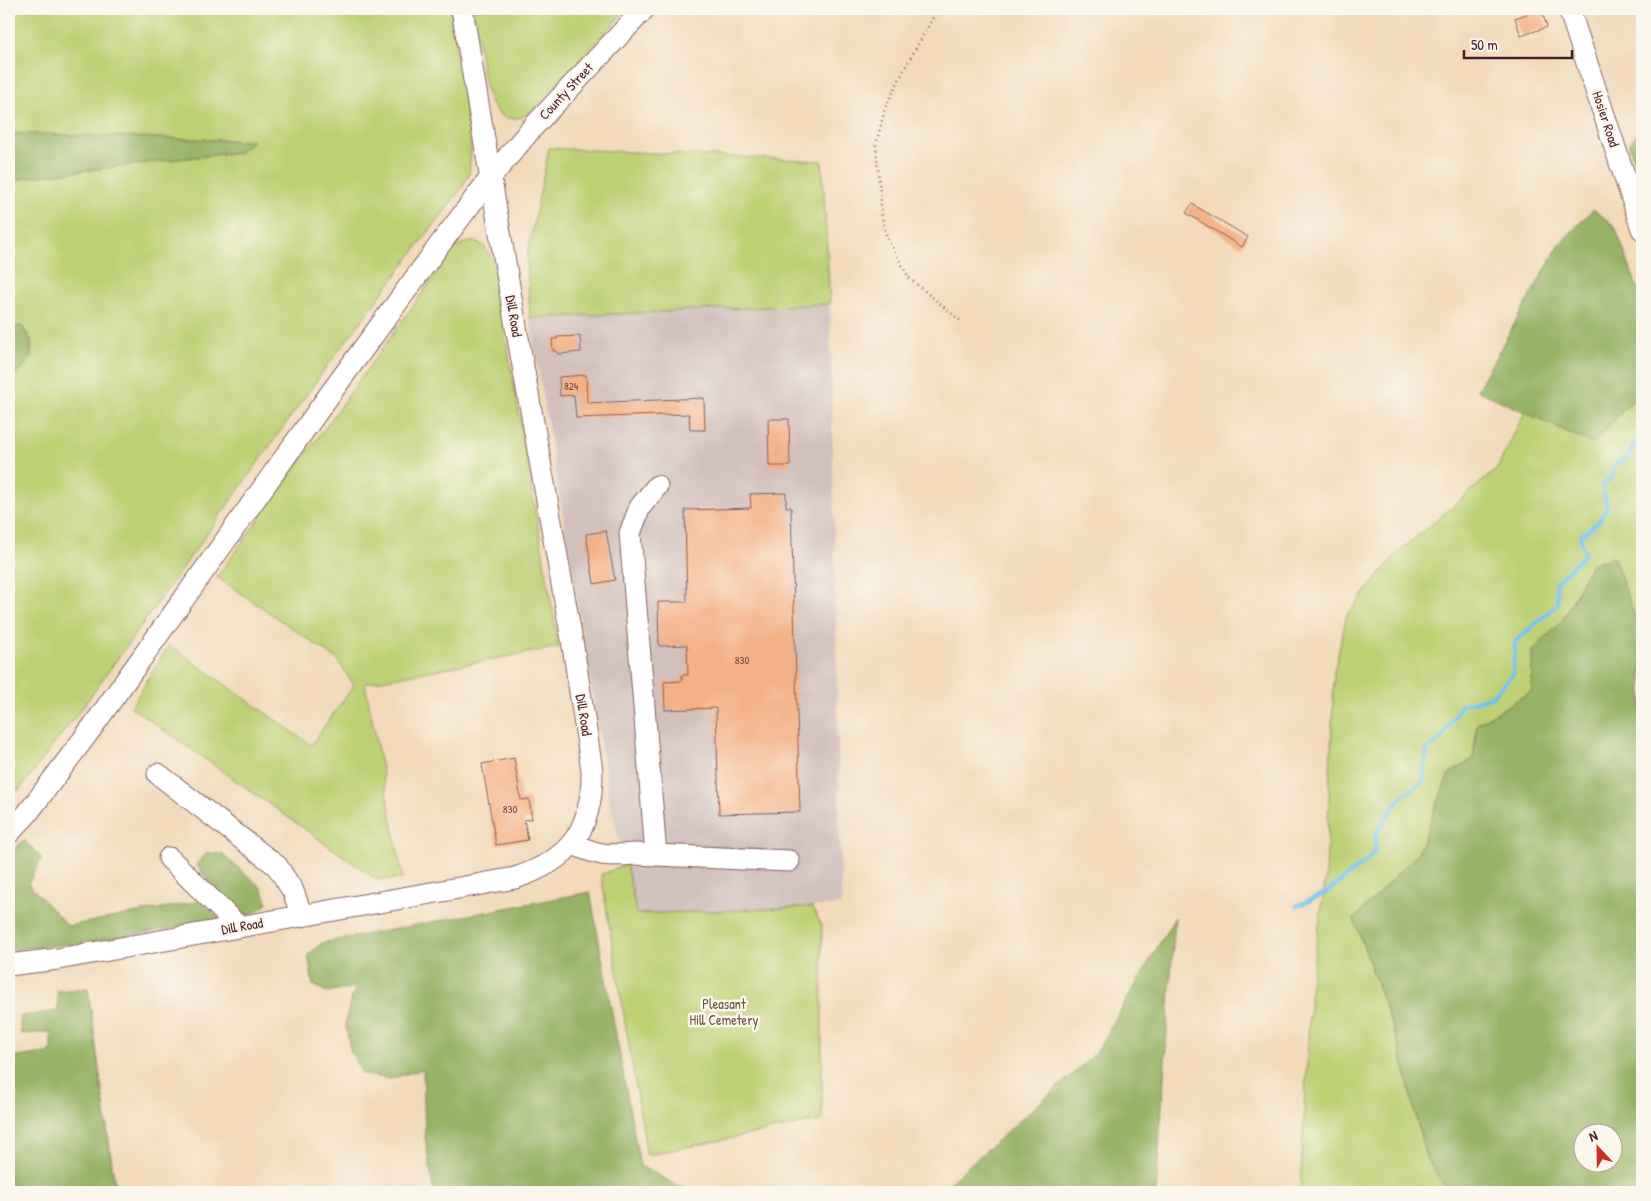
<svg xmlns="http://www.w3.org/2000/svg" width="1651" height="1201" font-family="'Patrick Hand',sans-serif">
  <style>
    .industrial { fill: #d1c0bc }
    .green { fill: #bdd073; stroke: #84784f }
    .forest { fill: #96b265; stroke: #706848; fill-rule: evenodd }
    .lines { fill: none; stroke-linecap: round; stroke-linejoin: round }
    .stream { stroke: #6cc2e9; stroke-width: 4.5 }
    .building { fill: #f4b086 }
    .minor-casing { stroke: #85605d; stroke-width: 23 }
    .path { stroke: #85605d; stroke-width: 2.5; stroke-dasharray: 1 4; stroke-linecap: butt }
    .minor { stroke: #fff; stroke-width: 21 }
    .labels { text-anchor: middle; stroke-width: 5; stroke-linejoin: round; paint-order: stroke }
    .number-label { font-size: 11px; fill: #744342 }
    .street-label { font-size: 14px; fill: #4a1f2b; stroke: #fbf7ec }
    .park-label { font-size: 14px; fill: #6c5441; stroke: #fbf7ec }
  </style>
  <rect width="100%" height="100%" fill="#fbf7ec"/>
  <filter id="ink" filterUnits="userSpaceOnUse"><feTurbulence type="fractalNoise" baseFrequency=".02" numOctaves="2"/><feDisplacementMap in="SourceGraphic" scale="10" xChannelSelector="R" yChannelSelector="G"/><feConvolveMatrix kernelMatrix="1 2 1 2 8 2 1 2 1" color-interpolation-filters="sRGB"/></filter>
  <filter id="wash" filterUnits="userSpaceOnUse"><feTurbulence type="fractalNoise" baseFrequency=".0096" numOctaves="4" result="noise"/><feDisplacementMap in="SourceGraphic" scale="20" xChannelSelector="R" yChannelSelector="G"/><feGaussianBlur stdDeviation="1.12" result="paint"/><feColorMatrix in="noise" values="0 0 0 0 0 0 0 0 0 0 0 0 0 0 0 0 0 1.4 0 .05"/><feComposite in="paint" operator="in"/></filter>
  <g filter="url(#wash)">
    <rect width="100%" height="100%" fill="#f2dabb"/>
    <!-- industrial -->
    <path class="industrial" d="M830 304 841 905 812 907 637 914 610 801 530 318Z"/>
    <!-- green -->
    <g class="green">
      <path d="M9 9H451L471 151 469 174 461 189 327 366 85 704 19 790 9 783V381L31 359V340L22 326 9 327V186L23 178 213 155 239 153 252 141 9 133Z"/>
      <path d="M473 9H627L530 113C489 136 484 82 480 55 478 39 475 24 473 9Z"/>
      <path d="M549 148 822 161 830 304 530 318 527 256Z"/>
      <path d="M474 241 484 246 492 258 559 647 365 683 403 879H376L131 707 169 645 311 745 354 685 337 659 217 577 449 256 461 244Z"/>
      <path d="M1642 390V638L1614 558 1591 564 1563 620 1532 651V691L1477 724 1473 759 1449 774 1418 853 1354 919 1397 1040 1426 1157 1448 1192H1300L1311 981 1326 876 1334 672 1347 615 1396 554 1497 469 1525 412 1593 444Z"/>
      <path d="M626 864 637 914 812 907 822 926V1120L647 1155 601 875Z"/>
    </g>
    <!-- forest -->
    <g class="forest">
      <path d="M1642 126V185L1629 145Z"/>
      <path d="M9 133 253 141 239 153 213 155 23 178 9 186Z"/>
      <path d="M1593 209 1615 226 1642 301V390L1593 444 1477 390 1559 245Z"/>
      <path d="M21 326 31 340V359L9 381V327Z"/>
      <path d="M1614 557 1642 638V1192H1448L1426 1157 1397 1040 1354 919 1418 853 1449 774 1473 759 1477 724 1532 691V651L1563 620 1591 564ZM1584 1134H1614V1164H1584Z"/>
      <path d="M24 840 42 858 28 884 68 926 200 901 221 920 84 943 9 950V854Z"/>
      <path d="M208 852 223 855 261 887 268 903 251 915 231 912 196 864Z"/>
      <path d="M590 892 640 1166 691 1192H434L425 1138 423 1069 390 1079 362 1074 350 1049 345 1022 355 987 327 992 313 985 308 955 322 943Z"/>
      <path d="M1175 917 1156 1192H939L1096 1053Z"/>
      <path d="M88 988 114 1178 117 1192H9V1058L51 1052V1032L21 1034 19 1016 58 1011 57 991Z"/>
    </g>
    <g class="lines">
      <!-- stream -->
      <path class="stream" d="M1297 906 1326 893 1367 861 1375 851 1376 832 1402 796 1423 782 1427 750 1441 739 1461 705 1491 697 1513 674 1515 642 1558 604 1556 582 1585 554 1580 536 1598 522 1607 508 1602 486 1612 477 1615 464 1629 456 1633 445 1642 440"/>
    </g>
    <g id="blocks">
      <!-- building -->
      <g class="building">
        <path d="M1541 9 1547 27 1521 36 1515 18Z"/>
        <path d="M1192 204 1248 237 1242 247 1186 213Z"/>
        <path d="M580 336 581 352 558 354 557 351H553L552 339H557V337Z"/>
        <path d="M586 375 587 403 704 398 705 430H690L689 414 576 418 574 395 560 396 559 377Z"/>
        <path d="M768 419H789L790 466H769Z"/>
        <path d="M786 493V507H791L800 812 719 814 716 708 665 710 664 682 682 681V675H688L687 645 659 646 658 602H687L685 510 751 508 750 494Z"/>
        <path d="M606 531 615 580 594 584 586 534Z"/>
        <path d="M514 758 521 800 529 799 532 819 524 820 528 840 496 845 482 764Z"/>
      </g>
    </g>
  </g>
  <g filter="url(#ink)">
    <use href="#blocks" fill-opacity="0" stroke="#85605d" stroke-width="1"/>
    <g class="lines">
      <defs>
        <g id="minor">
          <path d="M1569 9 1642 229"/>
          <path d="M158 774 277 866 293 891 302 916"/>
          <path d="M9 833 27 814 91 729 330 394 438 247 491 177 532 128 644 9"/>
          <path d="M573 844C600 856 606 856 635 854L789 861"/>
          <path d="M656 855 630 533 640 507 657 486"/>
          <path d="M169 858 239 927"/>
          <path d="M9 965 58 959 515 878C571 860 593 829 592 770L572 640 516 327 462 9"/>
        </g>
      </defs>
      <!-- minor casing -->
      <use href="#minor" class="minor-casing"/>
      <!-- path -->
      <path class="path" d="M938 9 907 64 885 108 876 145 882 217 887 238 909 278 962 322"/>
      <!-- minor -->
      <use href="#minor" class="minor"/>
    </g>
  </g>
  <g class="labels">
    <!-- number labels -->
    <g class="number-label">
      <text x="571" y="390">824</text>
      <text x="742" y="664">830</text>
      <text x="510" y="813">830</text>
    </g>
    <!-- street labels -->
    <g class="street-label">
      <text transform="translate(566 91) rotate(-47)" y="5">County Street</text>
      <text transform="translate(1606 119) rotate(72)" y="5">Hosier Road</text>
      <text transform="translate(514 316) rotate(80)" y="5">Dill Road</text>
      <text transform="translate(584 715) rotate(81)" y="5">Dill Road</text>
      <text transform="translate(242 926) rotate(-10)" y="5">Dill Road</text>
    </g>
    <!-- park labels -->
    <g class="park-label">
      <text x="724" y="1009">Pleasant<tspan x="724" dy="16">Hill Cemetery</tspan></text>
    </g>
  </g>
  <!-- margin -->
  <rect width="1651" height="1201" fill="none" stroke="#fbf7ec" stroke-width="30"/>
  <!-- north arrow -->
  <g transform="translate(1598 1148) rotate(338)"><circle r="24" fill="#fbf7ec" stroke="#b4a19f"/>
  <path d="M0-4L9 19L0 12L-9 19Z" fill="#c8321e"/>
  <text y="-8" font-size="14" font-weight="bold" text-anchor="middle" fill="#4a1f2b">N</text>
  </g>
  <!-- scale -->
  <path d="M1464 50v8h108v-8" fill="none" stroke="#4a1f2b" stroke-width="2.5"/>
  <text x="1471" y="50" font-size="15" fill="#4a1f2b" stroke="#fbf7ec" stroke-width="4" paint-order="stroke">50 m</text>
</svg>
